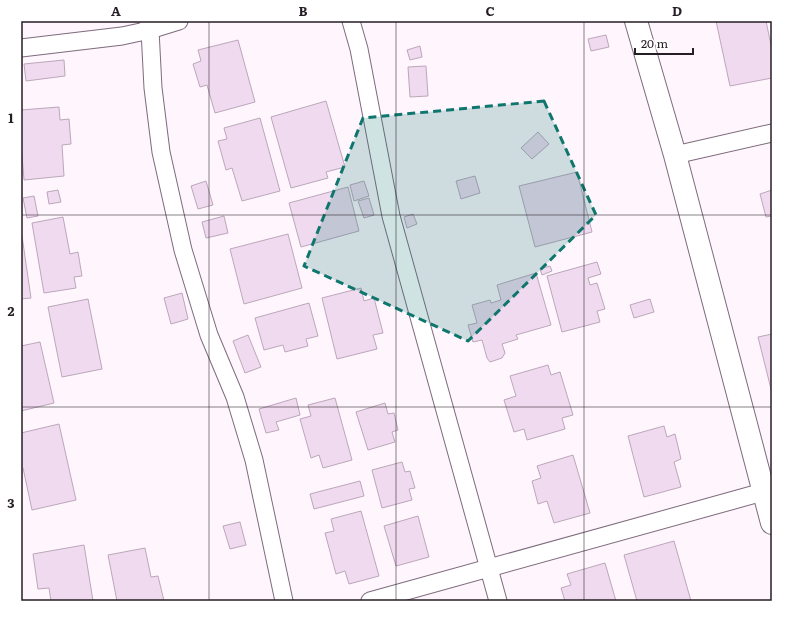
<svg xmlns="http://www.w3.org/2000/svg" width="793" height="622" font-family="Literata,serif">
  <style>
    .building { fill: #f0daef; stroke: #bca7ba }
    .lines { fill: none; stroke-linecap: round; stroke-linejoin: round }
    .street-casing { stroke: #7e6b7d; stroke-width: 19 }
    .secondary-casing { stroke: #7e6b7d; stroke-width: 24 }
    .street { stroke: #fff; stroke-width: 17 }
    .secondary { stroke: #fff; stroke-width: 22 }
    .marked { fill: #0f766e; fill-opacity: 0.2; stroke: #0f766e; stroke-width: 3; stroke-dasharray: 8 5; stroke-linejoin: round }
    .grid { fill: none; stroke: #261e25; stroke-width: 1; stroke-opacity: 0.55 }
    .neatline { fill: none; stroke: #261e25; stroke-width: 1.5 }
    .grid-label { font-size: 13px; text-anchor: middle; font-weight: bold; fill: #261e25 }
  </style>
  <rect width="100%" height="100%" fill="#fef5fd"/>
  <!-- building -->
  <g class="building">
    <path d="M716 21H766L772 50V78L730 86Z"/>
    <path d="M606 35 609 47 591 51 588 39Z"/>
    <path d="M238 40 255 102 215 113 207 85 200 87 193 64 201 61 198 50Z"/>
    <path d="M420 46 422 57 410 60 407 50Z"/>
    <path d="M64 60 65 76 26 81 24 64Z"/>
    <path d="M426 66 428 96 410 97 408 67Z"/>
    <path d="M326 101 345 167 326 172 328 178 291 188 271 117Z"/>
    <path d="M59 107 60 120 69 119 71 144 62 145 64 176 24 180 21 143V110Z"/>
    <path d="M260 118 280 191 242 201 232 168 226 170 218 141 227 139 224 128Z"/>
    <path d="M538 132 549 144 532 159 521 148Z"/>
    <path d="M577 172 592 232 535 247 519 186Z"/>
    <path d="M475 176 480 193 461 199 456 181Z"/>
    <path d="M206 181 213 205 198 209 191 186Z"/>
    <path d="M364 181 369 196 354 201 350 185Z"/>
    <path d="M348 187 359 231 301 247 289 203Z"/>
    <path d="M58 190 61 202 49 204 47 192Z"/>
    <path d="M772 190V216L766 217 760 194Z"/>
    <path d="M34 196 38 216 27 218 23 198Z"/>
    <path d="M369 198 374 215 364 218 358 201Z"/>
    <path d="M413 214 417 224 407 228 404 217Z"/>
    <path d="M224 216 228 233 206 238 202 222Z"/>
    <path d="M63 217 70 254 78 252 82 276 74 277 76 288 44 293 32 223Z"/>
    <path d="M288 234 302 288 244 304 230 249Z"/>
    <path d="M22 236 31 298 21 299V237Z"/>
    <path d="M597 262 601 274 588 278 590 285 597 283 605 309 597 311 600 322 562 332 547 276Z"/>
    <path d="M550 266 552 271 542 275 540 269Z"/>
    <path d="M536 273 551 325 516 335 518 339 502 344 505 353 502 358 490 362 487 358 482 340 473 342 468 325 477 323 472 305 490 300 491 303 501 300 497 285Z"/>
    <path d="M361 288 364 301 374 298 383 333 373 335 377 349 337 359 322 298Z"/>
    <path d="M182 293 188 319 171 324 164 298Z"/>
    <path d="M88 299 102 369 62 377 48 307Z"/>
    <path d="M650 299 654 312 634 318 630 305Z"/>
    <path d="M309 303 318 336 306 339 308 346 285 352 283 345 264 350 255 318Z"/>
    <path d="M772 334V393L758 337Z"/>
    <path d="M248 335 261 367 245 373 233 341Z"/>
    <path d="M40 342 54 403 21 411V346Z"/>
    <path d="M548 365 551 375 560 372 573 415 562 418 565 429 527 440 524 429 514 432 504 400 516 396 510 376Z"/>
    <path d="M296 398 300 415 276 422 279 430 266 433 259 409Z"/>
    <path d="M335 398 352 460 323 468 319 455 311 458 300 419 311 416 308 405Z"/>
    <path d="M385 403 388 414 394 413 398 430 392 432 395 442 368 450 356 412Z"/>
    <path d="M59 424 76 500 32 510 23 468H21V433Z"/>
    <path d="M664 426 667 437 675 434 681 459 674 462 681 487 644 497 628 436Z"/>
    <path d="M573 455 590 513 554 523 547 501 538 504 532 481 541 478 537 466Z"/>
    <path d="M402 462 405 472 410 471 415 488 409 489 412 500 382 508 372 470Z"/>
    <path d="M360 481 364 496 314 509 310 494Z"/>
    <path d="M361 511 379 576 349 584 345 571 336 574 325 533 334 531 331 519Z"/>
    <path d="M418 516 429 557 396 566 384 526Z"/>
    <path d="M240 522 246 545 230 549 223 526Z"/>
    <path d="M674 541 691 601H637L624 555Z"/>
    <path d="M84 545 93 601H51L49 588 38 589 33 554Z"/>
    <path d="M145 548 151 577 158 576 164 601H117L108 555Z"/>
    <path d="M605 563 616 601H565L561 588 571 585 567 574Z"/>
  </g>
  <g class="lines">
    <defs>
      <g id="street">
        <path d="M148 21 150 30 153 88 161 152 183 250 209 335 235 397 254 460 284 601"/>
        <path d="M351 21 359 49 391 216 498 601"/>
        <path d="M21 48 122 36 150 30 179 21"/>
        <path d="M675 155 772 133"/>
        <path d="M370 601 763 492"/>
      </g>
      <path id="secondary" d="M636 21 675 155 772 523"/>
    </defs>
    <!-- street casing -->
    <use href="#street" class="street-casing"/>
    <!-- secondary casing -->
    <use href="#secondary" class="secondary-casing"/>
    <!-- street -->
    <use href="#street" class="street"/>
    <!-- secondary -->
    <use href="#secondary" class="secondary"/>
  </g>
  <!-- marked area -->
  <path class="marked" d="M544 101 596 215 468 341 304 266 363 118Z"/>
  <!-- grid -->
  <path class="grid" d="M209 21V601M396 21V601M584 21V601M21 215H772M21 407H772"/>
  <!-- border -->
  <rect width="793" height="622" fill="none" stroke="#ffffff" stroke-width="44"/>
  <!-- scale -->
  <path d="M635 48v6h58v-6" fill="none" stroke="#261e25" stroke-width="2"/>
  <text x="641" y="48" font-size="12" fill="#261e25" stroke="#ffffff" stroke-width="3" paint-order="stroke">20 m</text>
  <rect x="22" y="22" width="749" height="578" class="neatline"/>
  <g class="grid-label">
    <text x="116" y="16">A</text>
    <text x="303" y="16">B</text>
    <text x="490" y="16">C</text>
    <text x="677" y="16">D</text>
    <text x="11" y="123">1</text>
    <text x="11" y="316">2</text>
    <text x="11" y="508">3</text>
  </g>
</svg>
